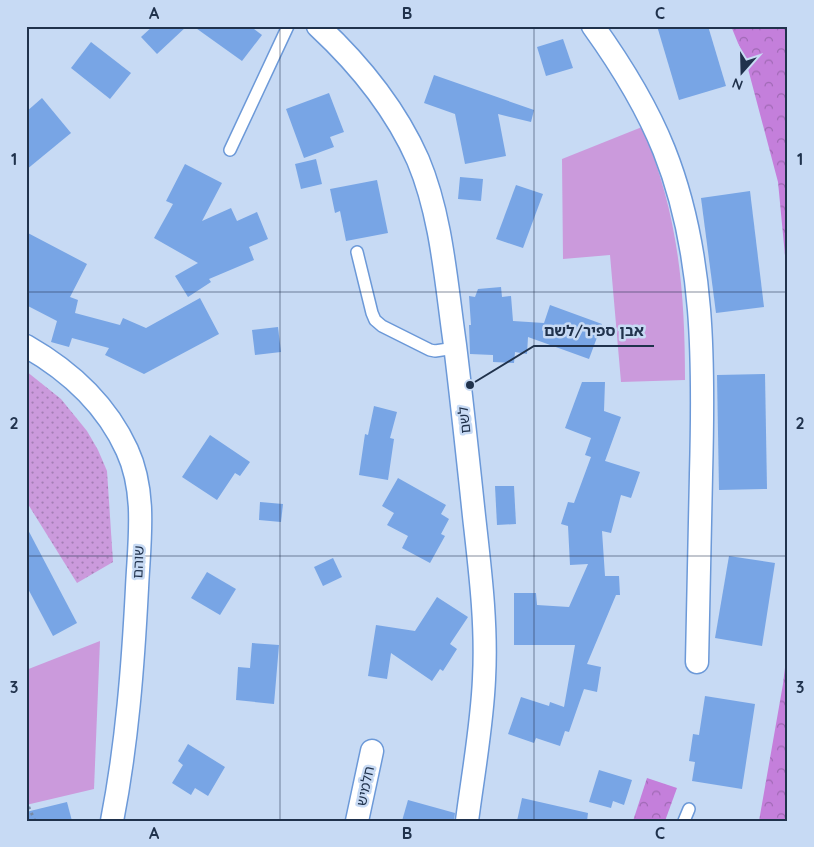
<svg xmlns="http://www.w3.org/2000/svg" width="814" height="847" font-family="Quicksand,'Noto Sans Hebrew',sans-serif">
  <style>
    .green { fill: #cb9adc }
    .forest { fill: url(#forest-crowns) }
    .park { fill: url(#park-dots) }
    .building { fill: #78a5e5 }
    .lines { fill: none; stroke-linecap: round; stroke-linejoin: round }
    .lane-casing { stroke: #6c99d8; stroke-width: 14 }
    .street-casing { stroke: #6c99d8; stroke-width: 25 }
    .path { stroke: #788aa4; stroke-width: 3; stroke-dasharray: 2.5 4; stroke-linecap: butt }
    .lane { stroke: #fff; stroke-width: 11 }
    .street { stroke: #fff; stroke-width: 22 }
    .grid { fill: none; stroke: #20324c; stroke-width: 1; stroke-opacity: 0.55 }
    .labels { text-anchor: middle; stroke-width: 5; stroke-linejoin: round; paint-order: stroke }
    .street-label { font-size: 14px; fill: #20324c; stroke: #c7daf4 }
    .leader { fill: none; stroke: #20324c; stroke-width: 2 }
    .callout-dot { fill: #20324c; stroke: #c7daf4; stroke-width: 2 }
    .callout-label { font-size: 15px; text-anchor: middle; font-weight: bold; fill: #20324c; stroke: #c7daf4; stroke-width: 5; stroke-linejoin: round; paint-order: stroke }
    .neatline { fill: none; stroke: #20324c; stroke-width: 2 }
    .grid-label { font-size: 16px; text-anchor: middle; font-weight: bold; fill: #20324c }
  </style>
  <defs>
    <pattern id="forest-crowns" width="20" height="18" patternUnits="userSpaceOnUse" patternTransform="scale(1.25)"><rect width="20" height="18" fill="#c47fdb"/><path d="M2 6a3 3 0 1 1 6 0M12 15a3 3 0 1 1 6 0" fill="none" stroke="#9f69b4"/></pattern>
    <pattern id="park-dots" width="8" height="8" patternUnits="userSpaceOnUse" patternTransform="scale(1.25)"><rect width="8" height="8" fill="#cb9adc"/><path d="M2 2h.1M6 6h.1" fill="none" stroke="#a47eb5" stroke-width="1.8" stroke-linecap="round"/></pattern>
  </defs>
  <rect width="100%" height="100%" fill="#c7daf4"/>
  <!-- green -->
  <g class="green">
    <path d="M642 127C678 212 685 288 685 380L621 382 610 255 563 259 562 159Z"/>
    <path d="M100 641 94 789 26 805V670Z"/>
  </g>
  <!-- forest -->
  <g class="forest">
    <path d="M731 26H788V287L778 182 747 65Z"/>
    <path d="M788 643V821H759L783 684Z"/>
    <path d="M647 778 677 788 665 821H633Z"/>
  </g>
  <!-- park -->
  <path class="park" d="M26 371 61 399 87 431 98 450 107 471 113 562 77 583 26 501Z"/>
  <!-- building -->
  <g class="building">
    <path d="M153 26H187L157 54 141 37Z"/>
    <path d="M193 26H250L262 35 242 61Z"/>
    <path d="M657 26H708L726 86 679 100Z"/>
    <path d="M563 39 573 68 546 76 537 47Z"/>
    <path d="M91 42 131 73 110 99 71 68Z"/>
    <path d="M434 75 534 110 531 122 498 114 506 156 465 164 455 114 424 103Z"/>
    <path d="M329 93 344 132 330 137 334 147 304 158 286 109Z"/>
    <path d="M42 98 71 133 26 170V112Z"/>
    <path d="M316 159 322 184 301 189 295 164Z"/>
    <path d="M185 164 222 183 202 221 231 208 237 221 257 212 268 239 249 247 254 260 209 279 211 282 188 297 175 276 198 263 154 238 173 204 166 201Z"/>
    <path d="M460 177 483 179 481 201 458 199Z"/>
    <path d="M377 180 388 233 346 241 340 211 335 213 330 189Z"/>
    <path d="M516 185 543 194 523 248 496 239Z"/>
    <path d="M750 191 764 307 716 313 701 198Z"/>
    <path d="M26 232 87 264 70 297 78 300 75 313 120 325 123 318 146 328 200 298 219 334 144 374 105 355 109 348 72 338 69 347 51 342 57 321 26 305Z"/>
    <path d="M501 287 502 297 511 296 513 321 544 323 550 305 602 324 589 359 528 337 527 354 515 352 514 363 493 362V355L470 354 469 325H471L469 296 475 297 478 289Z"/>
    <path d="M278 327 281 352 255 355 252 330Z"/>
    <path d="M765 374 767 489 719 490 717 375Z"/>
    <path d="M582 382H605L604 411 621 417 605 461 602 460 640 472 631 498 621 495 611 533 602 531 605 576H619L620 595H616L587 664 601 667 597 692 584 689 569 732 565 731 560 746 536 738 534 743 508 734 521 697 549 706 550 702 564 707 575 645H514V593H536L537 605 569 607 588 564 570 565 568 526 561 524 568 502 574 503 591 457 585 455 591 438 565 428Z"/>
    <path d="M374 406 397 412 390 438 394 439 388 480 359 475 365 434 368 435Z"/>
    <path d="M210 435 250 462 240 476 235 473 217 500 182 477Z"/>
    <path d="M398 478 446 505 441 514 449 519 441 534 445 536 430 563 402 548 408 536 387 525 394 513 382 506Z"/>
    <path d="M495 486H514L516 524 497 525Z"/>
    <path d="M260 502 283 504 281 522 259 520Z"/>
    <path d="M26 526 77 623 53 636 26 585Z"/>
    <path d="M729 556 775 563 762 646 715 638Z"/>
    <path d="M333 558 342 577 323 586 314 567Z"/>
    <path d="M207 572 236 589 220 615 191 598Z"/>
    <path d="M437 597 468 617 450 644 457 649 443 671 440 669 432 681 391 653 387 679 368 676 376 625 415 631Z"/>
    <path d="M252 643 279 645 274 704 236 700 238 667 250 668Z"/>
    <path d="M705 696 755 704 742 789 692 781 695 762 689 761 693 734 699 735Z"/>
    <path d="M188 744 225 767 208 796 195 788 191 795 172 783 183 765 178 761Z"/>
    <path d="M599 770 632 780 624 805 613 801 611 808 589 802Z"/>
    <path d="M522 798 588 813 587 821H517Z"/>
    <path d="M408 800 455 813 454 821H402Z"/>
    <path d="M67 802 72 821H26V812Z"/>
  </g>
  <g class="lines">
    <defs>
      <g id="lane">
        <path d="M230 150 288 26"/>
        <path d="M357 252 372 313 375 320 382 326 430 350 435 351 455 348"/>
        <path d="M684 821 689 809"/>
      </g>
      <g id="street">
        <path d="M318 26C360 65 395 108 418 160 442 217 446 283 455 345 462 402 468 459 474 516 480 570 487 624 484 679 482 726 473 774 467 821"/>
        <path d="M593 26C621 65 646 105 664 150 705 253 704 365 701 474 700 537 698 600 697 662"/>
        <path d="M26 346C70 371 106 404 127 450 147 493 139 543 137 588 133 666 127 744 112 821"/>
        <path d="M357 821 372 751"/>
      </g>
    </defs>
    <!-- lane casing -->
    <use href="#lane" class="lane-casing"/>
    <!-- street casing -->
    <use href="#street" class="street-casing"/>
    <!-- path -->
    <path class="path" d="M26 801 35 821"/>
    <!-- lane -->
    <use href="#lane" class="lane"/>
    <!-- street -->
    <use href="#street" class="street"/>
  </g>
  <!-- grid -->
  <path class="grid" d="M280 26V821M534 26V821M26 292H788M26 556H788"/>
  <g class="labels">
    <!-- street labels -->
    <g class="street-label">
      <text transform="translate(464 420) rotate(-96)" y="5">לשם</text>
      <text transform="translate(138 562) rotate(-87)" y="5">שוהם</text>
      <text transform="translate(365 786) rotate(-78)" y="5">חלמיש</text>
    </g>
  </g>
  <!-- callouts -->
  <path class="leader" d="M470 385L534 346H654"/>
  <circle class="callout-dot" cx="470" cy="385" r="5"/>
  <g class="callout-label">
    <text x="594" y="336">אבן ספיר/לשם</text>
  </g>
  <!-- border -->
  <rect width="814" height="847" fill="none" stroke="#c7daf4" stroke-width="55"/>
  <!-- north arrow -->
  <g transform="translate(742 72) rotate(200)" stroke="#c7daf4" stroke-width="4" paint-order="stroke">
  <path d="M0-4L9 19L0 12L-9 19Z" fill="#20324c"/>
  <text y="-8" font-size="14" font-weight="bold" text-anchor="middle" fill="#20324c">N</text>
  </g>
  <rect x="28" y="28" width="758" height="792" class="neatline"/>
  <g class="grid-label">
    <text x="154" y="19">A</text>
    <text x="407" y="19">B</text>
    <text x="660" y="19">C</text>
    <text x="14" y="165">1</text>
    <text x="800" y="165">1</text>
    <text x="14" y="429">2</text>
    <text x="800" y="429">2</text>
    <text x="14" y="693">3</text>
    <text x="800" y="693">3</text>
    <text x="154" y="839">A</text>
    <text x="407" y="839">B</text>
    <text x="660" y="839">C</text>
  </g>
</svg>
